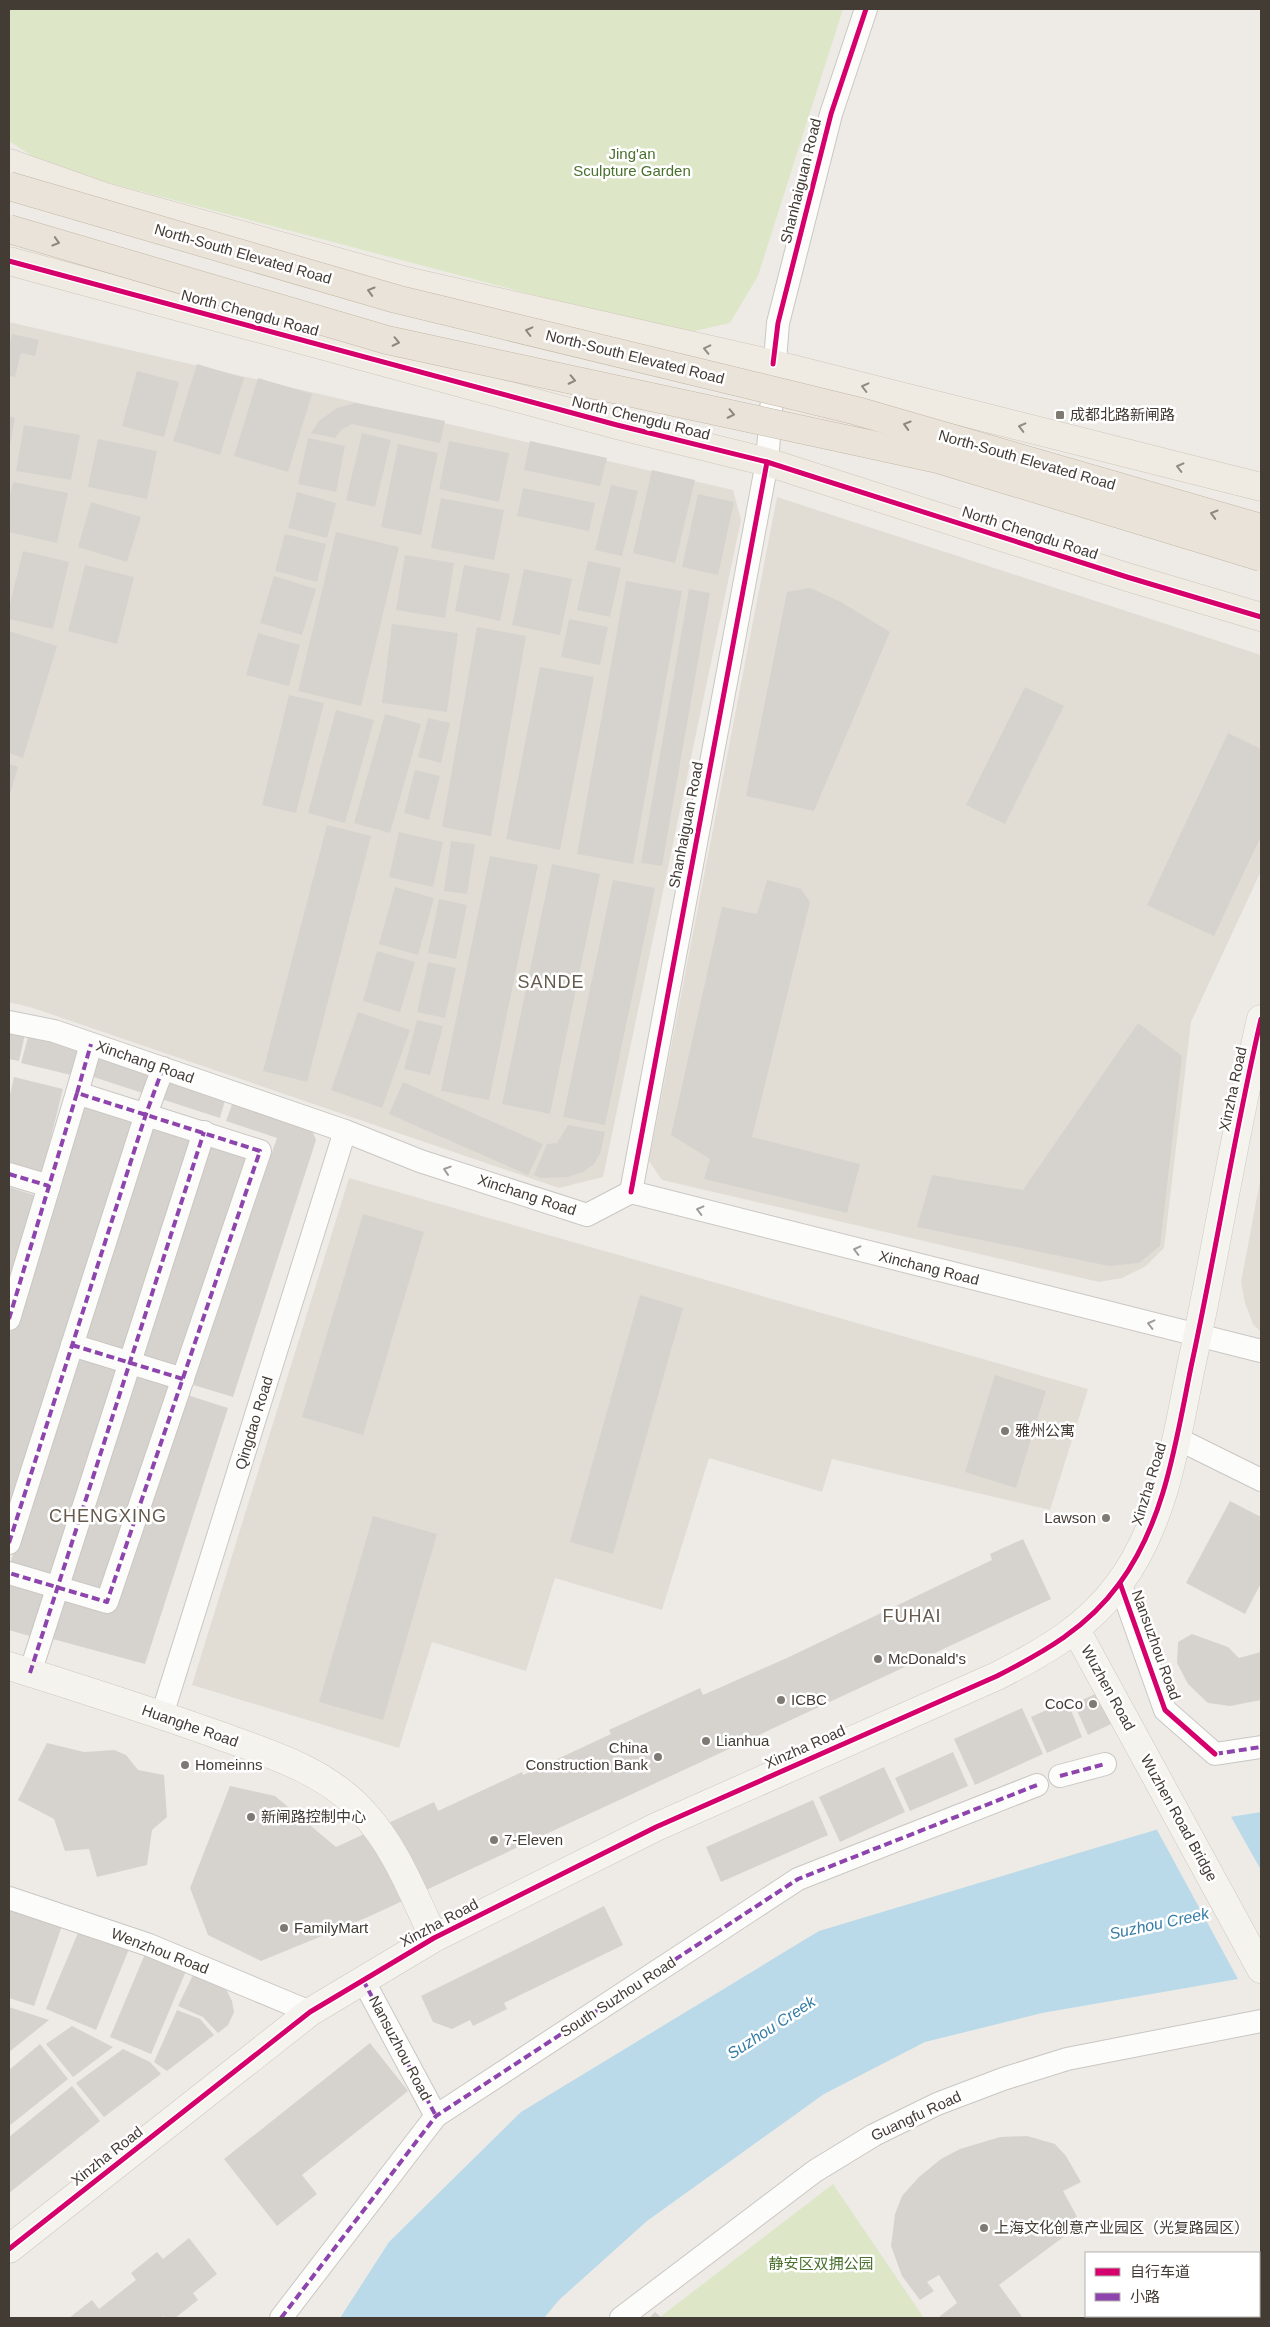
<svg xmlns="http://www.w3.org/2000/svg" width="1270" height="2327" font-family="Arial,'Noto Sans SC',sans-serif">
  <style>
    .residential { fill: #e1ddd5 }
    .green { fill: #dde7c8 }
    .water { fill: #badae9 }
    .pier { fill: #eeebe7 }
    .building { fill: #d6d3ce }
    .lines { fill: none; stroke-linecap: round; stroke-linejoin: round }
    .street-casing { stroke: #cac7c3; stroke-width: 24 }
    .secondary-casing { stroke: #ccc8bf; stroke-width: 29 }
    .primary-casing { stroke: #cfc6b6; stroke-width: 29 }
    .street { stroke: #fcfcfb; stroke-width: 22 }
    .secondary { stroke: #f5f3ee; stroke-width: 28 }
    .primary { stroke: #efebe3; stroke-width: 28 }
    .highway-bridge-casing { stroke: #c4b7a4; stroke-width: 29; stroke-linecap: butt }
    .highway-bridge { stroke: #eae3d9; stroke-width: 28 }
    .quiet { stroke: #8e44ad; stroke-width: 4; stroke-dasharray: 8 4; stroke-linecap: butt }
    .cycleway-casing { stroke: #fff; stroke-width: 8 }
    .cycleway { stroke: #d6006c; stroke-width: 5 }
    .oneway { stroke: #8e877f }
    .oneway2 { stroke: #908b83 }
    .oneway3 { stroke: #a09c98 }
    .poi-dot { fill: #7f7973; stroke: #fff; stroke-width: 2 }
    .labels { text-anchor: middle; stroke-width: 5; stroke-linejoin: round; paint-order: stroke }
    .park-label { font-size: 15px; fill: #4a702d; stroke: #fff }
    .street-label { font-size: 15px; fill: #433c35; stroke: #fff }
    .poi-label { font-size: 15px; fill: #433c35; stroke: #fff; text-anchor: start }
    .water-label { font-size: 16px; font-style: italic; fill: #367da6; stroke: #fff }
    .quarter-label { font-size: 18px; letter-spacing: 1px; fill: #655a4d; stroke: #fff }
  </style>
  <rect width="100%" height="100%" fill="#eeebe7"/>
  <!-- residential -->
  <g class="residential">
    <path d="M9 322 733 490 741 520 603 1177 559 1188 33 1008 9 1002Z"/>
    <path d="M777 497 1261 655V871L1191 1022 1164 1248 1146 1266 1122 1278 1099 1282 662 1180 649 1161Z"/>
    <path d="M1261 1176V1332L1253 1324 1245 1303 1241 1282Z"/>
    <path d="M349 1178 1088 1389 1050 1510 832 1459 822 1492 709 1458 662 1610 555 1578 526 1671 432 1642 399 1748 192 1685Z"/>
  </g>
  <!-- green -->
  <g class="green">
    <path d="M9 9H843L758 276 730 323 681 334 49 167 9 141Z"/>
    <path d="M833 2184 924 2318 660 2317Z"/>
  </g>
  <!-- water -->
  <path class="water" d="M1261 1812V1975L1042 2013 925 2042 824 2094 647 2221 559 2300 544 2318H340L389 2242 521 2112 819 1931 1162 1828Z"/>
  <!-- pier -->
  <path class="pier" d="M1230 1815 1261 1870V1977L1239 1981 1156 1828Z"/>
  <!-- building -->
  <g class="building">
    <path d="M12 334 39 340 35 356 21 353 15 377 9 376V349Z"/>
    <path d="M197 364 244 378 220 455 173 441Z"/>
    <path d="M137 371 179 382 164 437 122 426Z"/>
    <path d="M258 378 312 394 288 472 234 456Z"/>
    <path d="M356 403 445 421 440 443 352 424 341 430 335 438 311 433 319 421 337 408Z"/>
    <path d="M9 416 15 418 10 445H9Z"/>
    <path d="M24 425 80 435 71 480 16 471Z"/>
    <path d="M362 433 391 440 375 507 346 500Z"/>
    <path d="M308 438 345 446 336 492 298 484Z"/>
    <path d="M98 439 157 451 147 499 88 487Z"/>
    <path d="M449 441 509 453 499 502 439 489Z"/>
    <path d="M530 441 607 458 600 486 524 470Z"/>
    <path d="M398 444 438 453 421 535 381 527Z"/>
    <path d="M652 470 695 480 675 563 633 553Z"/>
    <path d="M13 482 68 493 57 543 9 532V501Z"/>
    <path d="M611 485 638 491 622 556 595 550Z"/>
    <path d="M523 488 595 503 589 531 517 516Z"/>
    <path d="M297 492 336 503 327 538 288 528Z"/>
    <path d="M698 494 734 502 718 575 682 567Z"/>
    <path d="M441 498 504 510 494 560 431 548Z"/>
    <path d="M91 502 141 517 127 562 78 547Z"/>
    <path d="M336 532 399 547 361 706 298 691Z"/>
    <path d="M285 534 326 544 317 582 275 571Z"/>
    <path d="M23 551 69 562 53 629 9 619V608Z"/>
    <path d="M405 555 454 563 445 618 396 610Z"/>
    <path d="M588 561 621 568 610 617 577 610Z"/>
    <path d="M85 565 134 577 117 644 68 631Z"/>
    <path d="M464 565 510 574 500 621 455 611Z"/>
    <path d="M524 569 572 579 560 635 512 625Z"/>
    <path d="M274 576 316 589 302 635 260 623Z"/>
    <path d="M626 581 682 591 633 864 577 854Z"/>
    <path d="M810 588 841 602 890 632 814 811 746 796 787 592Z"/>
    <path d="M689 589 710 593 662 866 641 863Z"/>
    <path d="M569 619 608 627 600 665 561 657Z"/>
    <path d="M392 624 458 633 447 712 382 703Z"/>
    <path d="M477 627 526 636 491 836 442 827Z"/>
    <path d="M9 631 57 646 23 758 9 753Z"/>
    <path d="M258 633 300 645 289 686 246 675Z"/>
    <path d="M540 667 594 677 560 850 506 839Z"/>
    <path d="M1025 687 1064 706 1005 824 966 805Z"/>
    <path d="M289 695 324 703 296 813 262 805Z"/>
    <path d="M336 710 374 720 345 823 308 813Z"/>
    <path d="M385 714 421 724 390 833 354 823Z"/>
    <path d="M428 718 450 723 441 763 418 757Z"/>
    <path d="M1228 733 1261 749V836L1214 936 1147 905Z"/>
    <path d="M9 764 18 767 9 797Z"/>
    <path d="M415 770 440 776 429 820 404 813Z"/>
    <path d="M327 825 371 836 307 1082 263 1071Z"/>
    <path d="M399 832 443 842 433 887 389 877Z"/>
    <path d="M451 841 475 844 467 894 444 891Z"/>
    <path d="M490 856 538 865 489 1100 441 1091Z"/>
    <path d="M552 864 600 874 550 1114 502 1104Z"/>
    <path d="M613 880 655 888 605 1125 563 1117Z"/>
    <path d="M767 880 801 889 810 902 752 1137 860 1164 847 1213 704 1179 710 1159 671 1135 722 907 757 914Z"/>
    <path d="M395 887 434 898 418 955 379 944Z"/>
    <path d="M439 899 467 905 456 959 428 953Z"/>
    <path d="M377 951 415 962 400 1012 363 1001Z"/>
    <path d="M428 962 456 968 445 1018 417 1012Z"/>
    <path d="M358 1012 410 1030 382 1108 331 1090Z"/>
    <path d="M417 1020 443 1026 430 1075 404 1069Z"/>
    <path d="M1138 1023 1182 1056 1160 1246 1139 1263 1109 1266 917 1227 932 1175 1023 1190Z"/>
    <path d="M9 1027 26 1030 19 1061 9 1059Z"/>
    <path d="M30 1030 79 1043 71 1075 21 1063Z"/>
    <path d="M90 1049 227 1093 220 1118 84 1074Z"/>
    <path d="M14 1077 63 1089 42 1173 9 1165V1099Z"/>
    <path d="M403 1082 543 1144 528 1175 389 1114Z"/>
    <path d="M235 1096 308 1121 316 1140 233 1397 190 1384 277 1138 226 1121Z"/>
    <path d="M82 1104 133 1120 9 1510V1336Z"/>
    <path d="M151 1123 196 1137 129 1352 84 1338Z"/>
    <path d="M568 1125 605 1132 600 1154 594 1164 583 1172 568 1177 541 1178 534 1175 547 1144 557 1143Z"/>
    <path d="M205 1143 250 1157 184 1370 138 1356Z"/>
    <path d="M9 1187 37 1196 9 1285Z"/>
    <path d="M363 1214 424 1232 363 1435 302 1417Z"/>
    <path d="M640 1295 683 1308 613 1554 570 1542Z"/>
    <path d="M75 1356 119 1370 55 1578 10 1564Z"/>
    <path d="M129 1371 174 1385 108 1596 64 1582Z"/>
    <path d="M995 1375 1046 1391 1016 1488 965 1472Z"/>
    <path d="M184 1394 228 1408 145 1664 49 1638 61 1597 111 1610Z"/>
    <path d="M1230 1501 1261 1517V1583L1245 1614 1186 1583Z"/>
    <path d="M373 1516 437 1534 383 1720 319 1702Z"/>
    <path d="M1023 1539 1051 1599 368 1917 261 1961 208 1935 190 1888 230 1786 275 1796 336 1847 434 1802 438 1811 522 1772 523 1775 611 1734 609 1730 700 1688 703 1695 789 1657 992 1560 990 1554Z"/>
    <path d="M9 1582 48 1593 33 1637 9 1630Z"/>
    <path d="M1192 1634 1228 1647 1239 1658 1261 1652V1700L1230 1706 1208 1703 1188 1684 1177 1663 1178 1642Z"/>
    <path d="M1097 1693 1111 1724 1088 1735 1074 1704Z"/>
    <path d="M1067 1701 1082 1737 1047 1753 1031 1717Z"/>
    <path d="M1022 1708 1043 1754 975 1785 954 1739Z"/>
    <path d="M47 1743 84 1752 114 1750 126 1755 138 1770 164 1775 167 1817 152 1830 147 1865 97 1877 89 1849 65 1851 54 1819 18 1800Z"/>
    <path d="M953 1752 968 1786 910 1811 895 1778Z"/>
    <path d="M884 1767 905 1812 840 1842 819 1797Z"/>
    <path d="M813 1800 828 1835 721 1882 706 1847Z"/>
    <path d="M12 1905 63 1923 34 2006 9 1998V1915Z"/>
    <path d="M604 1906 623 1945 504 2003 507 2009 473 2026 470 2020 452 2029 433 2022 421 1996Z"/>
    <path d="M80 1928 129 1949 96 2030 46 2009Z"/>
    <path d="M145 1954 186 1971 151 2054 110 2037Z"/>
    <path d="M194 1973 216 1983 227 1991 232 2001 234 2012 228 2025 218 2033 203 2017 178 2006Z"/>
    <path d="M9 2007 49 2020 9 2052Z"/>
    <path d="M177 2010 200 2019 214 2035 167 2071 154 2062Z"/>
    <path d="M72 2026 113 2047 73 2077 46 2044Z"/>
    <path d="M370 2043 408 2091 302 2175 317 2194 277 2226 224 2159Z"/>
    <path d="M40 2044 68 2079 9 2126V2070Z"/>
    <path d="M123 2049 150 2062 161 2074 104 2117 76 2083Z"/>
    <path d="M72 2086 100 2121 9 2193V2137Z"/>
    <path d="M1027 2136 1055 2144 1066 2156 1081 2182 1063 2191 1081 2224 999 2285 1023 2318H940L939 2317 957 2303 939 2275 927 2282 934 2291 920 2300 902 2276 891 2246 895 2214 902 2196 919 2177 941 2159 960 2149 1000 2137Z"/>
    <path d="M189 2238 217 2274 193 2293 198 2300 175 2318H165L163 2316 161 2318H69L92 2300 99 2309 136 2280 131 2273 157 2252 163 2259Z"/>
    <path d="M655 2312 662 2318H649Z"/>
  </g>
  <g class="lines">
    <defs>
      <g id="street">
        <path d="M9 1022 54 1031 345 1131 420 1161 587 1215 631 1192 1261 1351"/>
        <path d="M77 1093 91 1044"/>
        <path d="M9 1174 49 1186"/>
        <path d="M631 1192 767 462 778 323 831 114 866 9"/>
        <path d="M9 1319 77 1093 260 1151 107 1602 9 1573"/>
        <path d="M72 1345 183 1379"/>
        <path d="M1176 1438 1261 1480"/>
        <path d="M9 1543 146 1114 163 1068"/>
        <path d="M1120 1583 1165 1710 1215 1754 1261 1747"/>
        <path d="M30 1673 204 1132"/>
        <path d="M162 1715 345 1131"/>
        <path d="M1060 1776 1105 1764"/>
        <path d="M9 1898 149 1945 310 2012"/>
        <path d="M363 1980 436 2116"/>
        <path d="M281 2318 436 2116 798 1879 1037 1785"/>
        <path d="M621 2318 815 2171 874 2135 937 2104 1003 2079 1067 2059 1261 2021"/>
      </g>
      <g id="secondary">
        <path d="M1076 1630 1261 1969"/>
        <path d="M9 1666C79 1688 149 1710 218 1735 268 1753 324 1770 361 1810 395 1845 413 1894 434 1938"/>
        <path d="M9 2249 310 2012 434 1938 656 1827 997 1676C1044 1652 1087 1628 1119 1584 1165 1522 1176 1441 1191 1367 1216 1252 1234 1135 1261 1019"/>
      </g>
      <g id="primary">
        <path d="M9 163 105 197 406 281 773 364 1261 487"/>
        <path d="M9 261 617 425 767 462 1127 577 1261 617"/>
      </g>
    </defs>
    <!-- street casing -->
    <use href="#street" class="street-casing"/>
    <!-- secondary casing -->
    <use href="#secondary" class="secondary-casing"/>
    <!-- primary casing -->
    <use href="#primary" class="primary-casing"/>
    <!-- street -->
    <use href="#street" class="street"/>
    <!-- secondary -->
    <use href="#secondary" class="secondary"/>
    <!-- primary -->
    <use href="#primary" class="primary"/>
    <defs>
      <g id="highway-bridge">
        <path d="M9 186 396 299 857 411 1261 528"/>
        <path d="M9 229 387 340 938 459 1261 557"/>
      </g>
    </defs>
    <!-- highway-bridge casing -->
    <use href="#highway-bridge" class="highway-bridge-casing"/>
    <!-- highway-bridge -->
    <use href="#highway-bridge" class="highway-bridge"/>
    <!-- quiet -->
    <g class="quiet">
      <path d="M77 1093 91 1044"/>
      <path d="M9 1174 49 1186"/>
      <path d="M9 1319 77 1093 260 1151 107 1602 9 1573"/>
      <path d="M72 1345 183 1379"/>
      <path d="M9 1543 146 1114 163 1068"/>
      <path d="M30 1673 204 1132"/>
      <path d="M1215 1754 1261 1747"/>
      <path d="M1060 1776 1105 1764"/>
      <path d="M363 1980 436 2116"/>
      <path d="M281 2318 436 2116 798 1879 1037 1785"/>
    </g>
    <defs>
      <g id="cycleway">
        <path d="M9 261 617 425 767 462 1127 577 1261 617"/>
        <path d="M773 364 778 323 831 114 866 9"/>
        <path d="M631 1192 767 462"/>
        <path d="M1120 1583 1165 1710 1215 1754"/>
        <path d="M9 2249 310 2012 434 1938 656 1827 997 1676C1044 1652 1087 1628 1119 1584 1165 1522 1176 1441 1191 1367 1216 1252 1234 1135 1261 1019"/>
      </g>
    </defs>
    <!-- cycleway casing -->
    <use href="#cycleway" class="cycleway-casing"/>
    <!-- cycleway -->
    <use href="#cycleway" class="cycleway"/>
  </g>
  <!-- one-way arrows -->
  <defs><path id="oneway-chevron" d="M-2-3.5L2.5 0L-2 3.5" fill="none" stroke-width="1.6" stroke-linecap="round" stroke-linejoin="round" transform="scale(1.25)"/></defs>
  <g class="oneway">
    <use href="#oneway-chevron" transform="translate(56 242) rotate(16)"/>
    <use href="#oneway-chevron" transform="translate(371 291) rotate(-164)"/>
    <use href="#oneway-chevron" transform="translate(529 331) rotate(-166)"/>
    <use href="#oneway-chevron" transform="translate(396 342) rotate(12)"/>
    <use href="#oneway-chevron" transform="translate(572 380) rotate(12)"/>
    <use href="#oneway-chevron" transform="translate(731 414) rotate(12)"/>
    <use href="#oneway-chevron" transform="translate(907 425) rotate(-164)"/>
    <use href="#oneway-chevron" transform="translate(1214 514) rotate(-164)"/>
  </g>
  <g class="oneway2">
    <use href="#oneway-chevron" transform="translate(707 349) rotate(-167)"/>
    <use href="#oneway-chevron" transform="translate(865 387) rotate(-166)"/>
    <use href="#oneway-chevron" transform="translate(1022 427) rotate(-166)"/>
    <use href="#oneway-chevron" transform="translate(1180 467) rotate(-166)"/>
  </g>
  <g class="oneway3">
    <use href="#oneway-chevron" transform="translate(447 1170) rotate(-162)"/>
    <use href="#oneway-chevron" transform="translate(700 1210) rotate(-166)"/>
    <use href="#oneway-chevron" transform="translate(857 1250) rotate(-166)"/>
    <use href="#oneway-chevron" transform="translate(1151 1324) rotate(-166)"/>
  </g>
  <!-- markers -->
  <g class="poi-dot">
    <rect x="1055" y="410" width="10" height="10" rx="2.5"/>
    <circle cx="1005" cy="1431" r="5"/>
    <circle cx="1106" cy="1518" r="5"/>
    <circle cx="878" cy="1659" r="5"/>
    <circle cx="781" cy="1700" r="5"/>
    <circle cx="1093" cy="1704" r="5"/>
    <circle cx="706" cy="1741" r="5"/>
    <circle cx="658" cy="1757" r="5"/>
    <circle cx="185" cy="1765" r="5"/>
    <circle cx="251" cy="1817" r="5"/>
    <circle cx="494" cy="1840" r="5"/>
    <circle cx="284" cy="1928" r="5"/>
    <circle cx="984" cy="2228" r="5"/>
  </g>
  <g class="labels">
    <!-- park labels -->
    <g class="park-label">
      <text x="632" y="159">Jing'an<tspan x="632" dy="17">Sculpture Garden</tspan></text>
      <text x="821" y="2269">静安区双拥公园</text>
    </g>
    <!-- street labels -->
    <g class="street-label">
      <text transform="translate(801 181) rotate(-76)" y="5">Shanhaiguan Road</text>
      <text transform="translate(243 254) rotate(16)" y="5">North-South Elevated Road</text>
      <text transform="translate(250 313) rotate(15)" y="5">North Chengdu Road</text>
      <text transform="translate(635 357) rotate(14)" y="5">North-South Elevated Road</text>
      <text transform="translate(641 418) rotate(14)" y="5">North Chengdu Road</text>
      <text transform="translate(1027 460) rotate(16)" y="5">North-South Elevated Road</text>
      <text transform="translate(1030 533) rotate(18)" y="5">North Chengdu Road</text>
      <text transform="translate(686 825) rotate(-79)" y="5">Shanhaiguan Road</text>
      <text transform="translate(145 1062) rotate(19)" y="5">Xinchang Road</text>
      <text transform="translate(1233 1089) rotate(-78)" y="5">Xinzha Road</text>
      <text transform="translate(527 1195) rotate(18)" y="5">Xinchang Road</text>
      <text transform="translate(929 1268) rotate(14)" y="5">Xinchang Road</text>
      <text transform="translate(254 1423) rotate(-73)" y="5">Qingdao Road</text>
      <text transform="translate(1149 1484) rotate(-73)" y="5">Xinzha Road</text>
      <text transform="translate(1156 1645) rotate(70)" y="5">Nansuzhou Road</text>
      <text transform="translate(1108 1688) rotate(61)" y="5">Wuzhen Road</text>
      <text transform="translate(190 1726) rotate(19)" y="5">Huanghe Road</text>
      <text transform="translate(805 1747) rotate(-24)" y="5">Xinzha Road</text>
      <text transform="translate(1179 1818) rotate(61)" y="5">Wuzhen Road Bridge</text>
      <text transform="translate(439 1923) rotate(-28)" y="5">Xinzha Road</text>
      <text transform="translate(160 1951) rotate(21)" y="5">Wenzhou Road</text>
      <text transform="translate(618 1997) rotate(-33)" y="5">South Suzhou Road</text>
      <text transform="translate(400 2048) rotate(62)" y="5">Nansuzhou Road</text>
      <text transform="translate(916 2116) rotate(-25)" y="5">Guangfu Road</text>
      <text transform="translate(107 2156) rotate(-38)" y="5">Xinzha Road</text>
    </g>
    <!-- poi labels -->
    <g class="poi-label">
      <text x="1070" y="420">成都北路新闸路</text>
      <text x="1015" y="1436">雅州公寓</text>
      <text x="1096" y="1523" text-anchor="end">Lawson</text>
      <text x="888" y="1664">McDonald's</text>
      <text x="791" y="1705">ICBC</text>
      <text x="1083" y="1709" text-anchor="end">CoCo</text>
      <text x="716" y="1746">Lianhua</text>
      <text x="648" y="1753" text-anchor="end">China<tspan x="648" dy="17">Construction Bank</tspan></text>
      <text x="195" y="1770">Homeinns</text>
      <text x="261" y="1822">新闸路控制中心</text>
      <text x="504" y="1845">7-Eleven</text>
      <text x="294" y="1933">FamilyMart</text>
      <text x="994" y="2233">上海文化创意产业园区（光复路园区）</text>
    </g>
    <!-- water labels -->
    <g class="water-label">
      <text transform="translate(1159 1923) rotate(-12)" y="6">Suzhou Creek</text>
      <text transform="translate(771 2027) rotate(-33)" y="6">Suzhou Creek</text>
    </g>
    <!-- quarter labels -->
    <g class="quarter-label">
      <text x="551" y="988">SANDE</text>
      <text x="108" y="1522">CHENGXING</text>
      <text x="912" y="1622">FUHAI</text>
    </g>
  </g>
  <!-- border -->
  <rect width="1270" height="2327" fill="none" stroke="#433c35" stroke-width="20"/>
  <!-- legend -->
  <rect x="1085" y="2252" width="175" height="65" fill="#ffffff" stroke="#b4b1ae"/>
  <rect x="1095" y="2268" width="25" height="8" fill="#d6006c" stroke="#b4b1ae"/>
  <text x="1130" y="2277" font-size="15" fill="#433c35">自行车道</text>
  <rect x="1095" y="2293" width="25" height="8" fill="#8e44ad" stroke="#b4b1ae"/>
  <text x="1130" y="2302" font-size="15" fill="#433c35">小路</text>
</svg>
